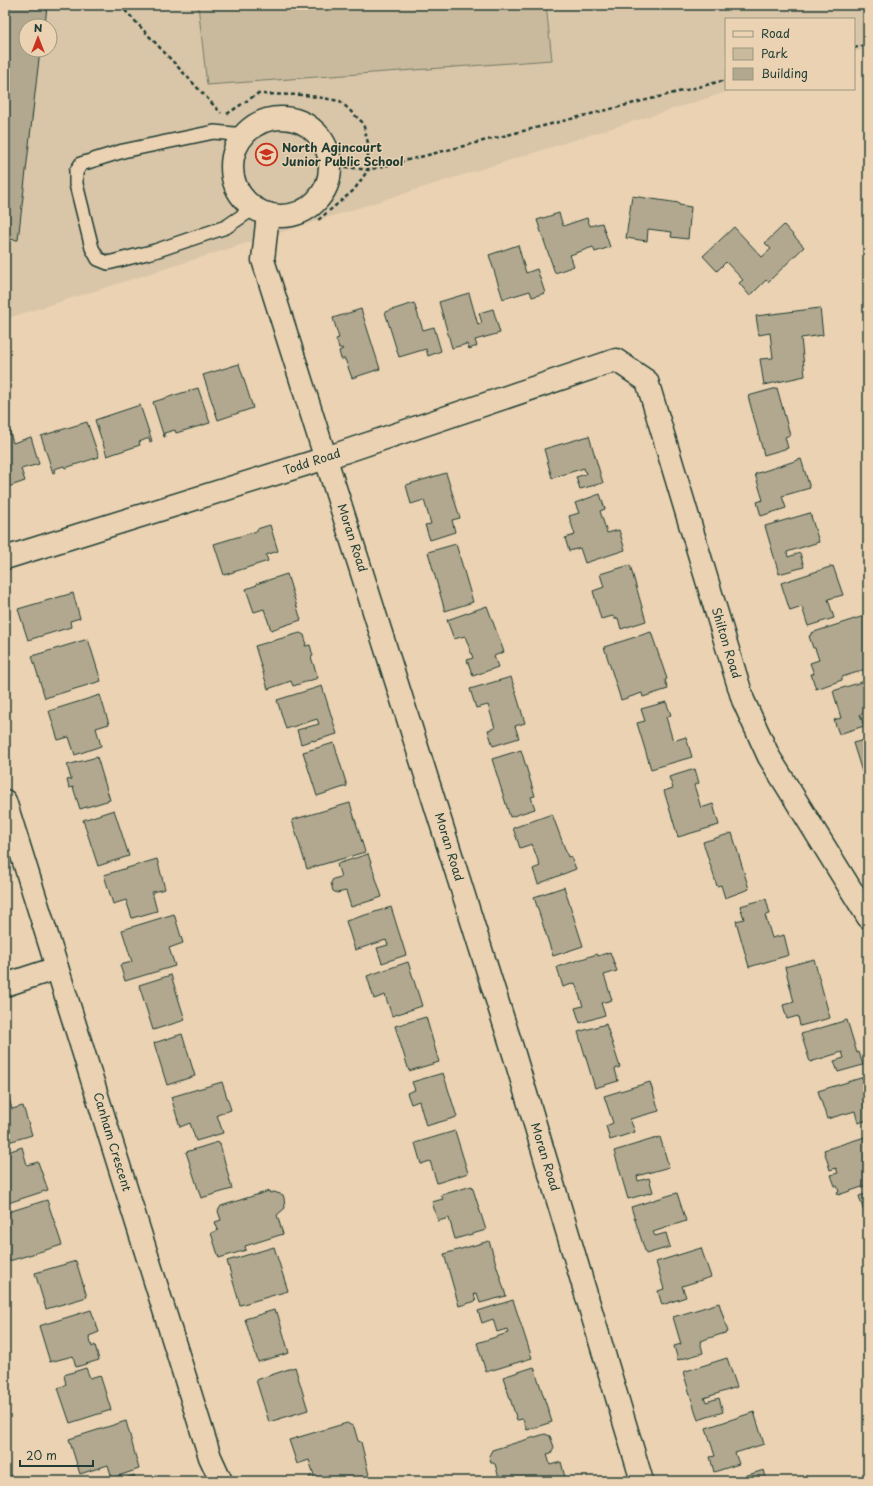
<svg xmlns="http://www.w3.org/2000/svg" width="873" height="1486" font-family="'Playpen Sans',sans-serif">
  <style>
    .built { fill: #d9c5a8; fill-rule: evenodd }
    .green { fill: #c9ba9d; stroke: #747c68 }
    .building { fill: #b2a88f; stroke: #1f3d34 }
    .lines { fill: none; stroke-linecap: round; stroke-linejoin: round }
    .service-casing { stroke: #1f3d34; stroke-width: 16 }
    .minor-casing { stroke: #1f3d34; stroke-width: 25 }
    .path { stroke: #1f3d34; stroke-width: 2.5; stroke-dasharray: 4 3; stroke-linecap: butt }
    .service { stroke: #ead2b2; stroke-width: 13 }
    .minor { stroke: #ead2b2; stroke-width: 22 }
    .labels { text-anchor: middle; stroke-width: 3; stroke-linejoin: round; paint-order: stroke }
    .poi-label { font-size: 12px; font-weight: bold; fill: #1f3d34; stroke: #ead2b2; text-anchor: start }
    .street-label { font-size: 12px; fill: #1f3d34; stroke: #ead2b2 }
  </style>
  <rect width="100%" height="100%" fill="#ead2b2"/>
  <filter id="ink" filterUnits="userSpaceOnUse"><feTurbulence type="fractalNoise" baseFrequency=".025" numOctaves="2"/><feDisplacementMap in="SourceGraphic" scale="8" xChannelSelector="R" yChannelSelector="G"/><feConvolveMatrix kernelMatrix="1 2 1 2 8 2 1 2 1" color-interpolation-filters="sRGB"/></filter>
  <g filter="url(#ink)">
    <!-- built -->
    <path class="built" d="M5 5H868V48L854 52V19H726V89H736L5 319ZM26 26H50V50H26Z"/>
    <!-- green -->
    <path class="green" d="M198 5H546L552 60 207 85Z"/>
    <!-- building -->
    <g class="building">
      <path d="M5 5H47L45 26H26V50H40L18 240 6 239 5 243Z"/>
      <path d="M632 196 679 203V205L691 207 688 239 671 237 672 232 648 229 647 241 626 238Z"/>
      <path d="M559 213 563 226 587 218 590 226 602 223 610 247 595 252 593 247 570 255 574 266 555 273 537 220Z"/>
      <path d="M784 225 804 247 768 282 766 280 750 296 739 283 743 280 726 262 717 271 703 256 734 227 762 257 771 249 765 243Z"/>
      <path d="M518 245 526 273 537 269 545 293 532 297 530 291 503 299 489 255Z"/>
      <path d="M469 293 478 325 482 323 479 313 493 309 500 333 475 340 477 346 469 349 467 344 452 348 439 302Z"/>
      <path d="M414 303 423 330 434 327 441 351 428 356 426 349 399 357 385 312Z"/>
      <path d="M820 308 823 335 801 338 805 376 764 385 760 359 773 358 770 333 759 335 756 316Z"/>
      <path d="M361 309 380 369 352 378 345 359H341L339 351 343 349 342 348H339L336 339 339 338 333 318Z"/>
      <path d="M239 364 253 408 218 420 203 375Z"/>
      <path d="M198 388 210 423 176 433 175 430 164 433 165 437H164L153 402Z"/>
      <path d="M777 388 790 435 785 437 788 448 764 455 748 396Z"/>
      <path d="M140 405 152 441 150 442 149 438 139 442 140 445 107 456 95 420Z"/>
      <path d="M87 422 99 457 65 468 64 466 54 469 55 472 53 473 41 436Z"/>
      <path d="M9 429 13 443 31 437 39 464 21 469 25 481 5 488V431Z"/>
      <path d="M589 436 603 483 580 489 576 477 586 474 584 468 552 478 544 449Z"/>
      <path d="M801 459 810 488 782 496 786 508 761 516 757 502 763 500 755 474Z"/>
      <path d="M446 473 460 518 452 520 455 532 430 540 425 525 431 524 424 500 411 504 406 485Z"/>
      <path d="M600 494 605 509 600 511 607 533 619 530 625 550 585 563 580 548 569 551 565 538 575 535 569 516 579 513 575 503Z"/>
      <path d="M810 513 819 542 787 552 788 557 800 553 804 567 779 574 765 526Z"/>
      <path d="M270 525 278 551 266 555 268 561 224 575 214 544 257 531V529Z"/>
      <path d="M456 544 473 602 445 611 428 552Z"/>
      <path d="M630 565 646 621 621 629 618 618 614 619 613 616 601 619 593 591 604 587 600 574Z"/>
      <path d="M833 566 843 595 828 599 834 618 808 626 802 607 790 611 781 583Z"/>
      <path d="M287 574 301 620 271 630 264 609 254 612 246 589 257 585 256 584Z"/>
      <path d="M73 593 80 618 70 621 71 627 28 640 18 609Z"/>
      <path d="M487 606 504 652 494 656 498 667 473 676 467 660 473 658 465 636 454 639 447 620Z"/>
      <path d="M867 615 868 619V668L863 669 864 670 842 677V680L816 689 811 674H814L810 663 819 660 815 648H813L809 636 811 635V633Z"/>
      <path d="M651 632 667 679 665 680 668 689 643 697 642 693 621 700 604 647Z"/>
      <path d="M300 633 304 635 306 642 305 646 310 645 313 656 311 657 318 678 293 686 291 681 268 689 255 646Z"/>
      <path d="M88 639 101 681 45 698 32 656Z"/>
      <path d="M511 677 525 723 515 726 519 738 493 746 488 730 495 728 488 705 476 708 470 689Z"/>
      <path d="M868 680V712L860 714 864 726 839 734 834 720 841 718 833 691Z"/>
      <path d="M322 686 337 734 313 741V740L301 744 297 730 319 724 317 719 286 729 277 700Z"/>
      <path d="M100 695 109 724 96 728 101 746 75 755 69 737 58 740 49 711Z"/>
      <path d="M666 702 671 715 666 717 673 741 686 737 692 757 651 769 637 723 645 721 641 709Z"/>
      <path d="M868 739V791L853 743Z"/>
      <path d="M334 743 347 786 317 796 303 752Z"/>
      <path d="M521 750 535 796 531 797 535 809 510 817 492 759Z"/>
      <path d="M97 757 110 800 80 809 73 787 69 788 67 780 71 779 67 765Z"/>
      <path d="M695 769 699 783 694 785 701 808 713 804 719 825 678 837 664 791 673 788 669 777Z"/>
      <path d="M350 803 365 852 307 869 292 820Z"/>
      <path d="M114 810 129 856 98 866 83 820Z"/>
      <path d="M552 814 568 857 571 856 576 869 538 884 533 869 540 866 532 844 520 848 513 828Z"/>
      <path d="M732 833 749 889 725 898 721 885 717 886 703 842Z"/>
      <path d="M368 854 382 897 351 907 346 891 337 893 333 891 331 883 333 879 341 877 337 864Z"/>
      <path d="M157 859 165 889 152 892 157 911 132 918 126 900 113 904 104 875Z"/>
      <path d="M564 887 583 946 553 956 534 897Z"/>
      <path d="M766 899 770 914 765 915 772 938 784 935 789 955 749 967 736 921 744 919 740 906Z"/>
      <path d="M391 907 406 955 382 963 377 948 388 945 386 940 355 950 346 921Z"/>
      <path d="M174 914 183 943 169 948 175 966 125 981 120 965 132 962 122 930Z"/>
      <path d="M610 952 617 971 604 975 612 1000 601 1003 605 1015 580 1023 575 1008 583 1006 575 983 563 987 557 967 597 954 598 956Z"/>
      <path d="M814 959 830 1018 800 1026 798 1016 787 1019 783 1005 794 1002 785 967Z"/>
      <path d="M408 962 422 1006 392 1016 385 995 374 999 367 976Z"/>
      <path d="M171 975 185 1020 153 1030 139 985Z"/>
      <path d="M426 1017 439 1062 409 1071 395 1026Z"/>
      <path d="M847 1020 857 1053 859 1052 863 1065 838 1072 834 1061 844 1058 842 1052 810 1062 801 1034Z"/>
      <path d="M606 1024 620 1067 615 1069 618 1081 595 1088 578 1032Z"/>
      <path d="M182 1034 195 1076 167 1085 154 1043Z"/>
      <path d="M443 1073 457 1117 426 1126 419 1101 411 1104 407 1093 415 1090 412 1082Z"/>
      <path d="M864 1077 868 1091V1120L858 1123 855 1111 827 1119 818 1091Z"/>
      <path d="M222 1082 231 1110 217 1115 223 1133 196 1141 190 1123 180 1127 171 1097Z"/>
      <path d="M650 1082 659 1111 630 1119 635 1132 610 1140 606 1126 613 1123 604 1096Z"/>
      <path d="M5 1092H7L12 1109 23 1106 32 1135 5 1143Z"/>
      <path d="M455 1131 468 1173 437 1183 430 1161 421 1164 415 1143Z"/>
      <path d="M868 1136V1185L838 1195 837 1193 839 1192 837 1186H835L831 1175 838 1173 836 1168 830 1170 824 1150Z"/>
      <path d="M660 1137 669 1167 637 1176 638 1181 649 1178 653 1192 628 1199 614 1151Z"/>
      <path d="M218 1142 219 1144H220L232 1189 201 1198 186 1152Z"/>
      <path d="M22 1147 27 1165 38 1162 48 1190 5 1204V1153Z"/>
      <path d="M472 1186 486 1230 455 1239 449 1218 438 1221 432 1202 443 1199 441 1195Z"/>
      <path d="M269 1191 270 1193 274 1192 283 1195 284 1198 285 1208 277 1215 283 1234 245 1246 246 1250 219 1258 211 1233 218 1230 215 1222 221 1220 218 1211 221 1206Z"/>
      <path d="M677 1193 686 1221 653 1232 655 1236 666 1233 670 1247 646 1254 631 1207Z"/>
      <path d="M868 1193V1225L859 1196Z"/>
      <path d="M47 1200 62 1245 6 1262 5 1213Z"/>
      <path d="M489 1241 506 1296 480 1303 477 1293 474 1294 476 1301 459 1306 444 1254Z"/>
      <path d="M274 1247 288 1291 240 1305 227 1261Z"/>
      <path d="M701 1248 711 1277 682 1286 686 1297 662 1305 658 1291 664 1289 656 1262Z"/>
      <path d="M76 1261 87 1297 46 1309 35 1273Z"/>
      <path d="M513 1300 532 1358 486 1372 477 1343 508 1333 507 1329 497 1332 493 1319 482 1323 478 1311Z"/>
      <path d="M719 1303 728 1332 700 1341 703 1353 678 1360 674 1346 681 1344 673 1317Z"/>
      <path d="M91 1310 99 1332 89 1336 92 1347 95 1345 99 1360 76 1367 73 1356 50 1362 39 1326Z"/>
      <path d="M274 1310 275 1313 277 1312 289 1353 258 1362 245 1319Z"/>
      <path d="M727 1358 737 1387 704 1398 706 1402 719 1398 723 1412 698 1420 683 1372Z"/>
      <path d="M295 1367 308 1410 269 1422 256 1380Z"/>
      <path d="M534 1367 552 1422 527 1430 523 1419 517 1420 503 1377Z"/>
      <path d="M86 1368 90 1378 100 1375 111 1410 70 1423 58 1388 66 1385 64 1375Z"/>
      <path d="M754 1412 764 1444 735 1453 739 1464 714 1472 710 1457 715 1456 706 1428Z"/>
      <path d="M126 1421 139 1469 112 1478 108 1465 80 1474 69 1439Z"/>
      <path d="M347 1423 354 1427 358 1441 361 1442 369 1475 364 1481H311L309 1477 314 1475 309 1460 297 1464 289 1440Z"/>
      <path d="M545 1434 550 1436 554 1447 551 1453 547 1454 550 1465 561 1462 566 1481H500L495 1464 491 1462 489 1456 492 1450Z"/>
      <path d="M764 1470 767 1481H728Z"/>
      <path d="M134 1475 136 1481 139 1479V1481H118Z"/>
    </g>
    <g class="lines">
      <defs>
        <path id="service" d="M244 135 214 132 123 151 81 164 76 172V184L92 248 98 259 108 263 155 251 226 227 254 208"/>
        <g id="minor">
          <circle cx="281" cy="167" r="49"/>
          <path d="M268 214 263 260 514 1054 642 1481"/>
          <path d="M5 558 326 458 616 360 647 381 743 700 769 757 868 917"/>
          <path d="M5 801 210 1457 221 1481"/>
          <path d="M5 985 57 968"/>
        </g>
      </defs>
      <!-- service casing -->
      <use href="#service" class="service-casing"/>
      <!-- minor casing -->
      <use href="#minor" class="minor-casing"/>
      <!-- path -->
      <g class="path">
        <path d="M120 5 221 113"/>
        <path d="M854 48 868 44"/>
        <path d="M227 114 257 94 305 95 340 101 363 123 368 143V170L354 190 317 221"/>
        <path d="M331 165 368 170 726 80"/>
      </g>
      <!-- service -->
      <use href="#service" class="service"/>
      <!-- minor -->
      <use href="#minor" class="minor"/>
    </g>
  </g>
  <!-- icons -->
  <defs>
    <symbol id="school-ring" viewBox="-11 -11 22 22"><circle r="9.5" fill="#ead2b2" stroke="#c8321e" stroke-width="1.5"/><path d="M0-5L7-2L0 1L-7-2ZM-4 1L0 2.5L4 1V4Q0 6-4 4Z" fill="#c8321e"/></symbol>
  </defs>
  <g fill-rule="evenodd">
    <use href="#school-ring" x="254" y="142" width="25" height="25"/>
  </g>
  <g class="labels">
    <!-- poi labels -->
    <g class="poi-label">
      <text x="282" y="152">North Agincourt<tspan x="282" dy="14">Junior Public School</tspan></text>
    </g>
    <!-- street labels -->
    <g class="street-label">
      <text transform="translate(312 462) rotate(-18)" y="4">Todd Road</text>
      <text transform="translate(352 538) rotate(72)" y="4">Moran Road</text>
      <text transform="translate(726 643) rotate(73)" y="4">Shilton Road</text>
      <text transform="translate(449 847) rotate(73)" y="4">Moran Road</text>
      <text transform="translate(112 1142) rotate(73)" y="4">Canham Crescent</text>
      <text transform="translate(545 1157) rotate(73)" y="4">Moran Road</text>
    </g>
  </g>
  <!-- margin -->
  <rect width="873" height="1486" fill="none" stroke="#ead2b2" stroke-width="20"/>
  <rect x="10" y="10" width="853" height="1466" fill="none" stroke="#1f3d34" stroke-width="1.5" filter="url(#ink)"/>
  <!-- legend -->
  <rect x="725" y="18" width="130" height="72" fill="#ead2b2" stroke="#999680"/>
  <rect x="733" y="31" width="20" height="6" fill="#ead2b2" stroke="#999680"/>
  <text x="761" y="38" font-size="12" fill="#1f3d34">Road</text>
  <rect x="733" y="48" width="20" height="12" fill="#c9ba9d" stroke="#999680"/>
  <text x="761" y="58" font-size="12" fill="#1f3d34">Park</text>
  <rect x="733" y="68" width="20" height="12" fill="#b2a88f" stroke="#999680"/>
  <text x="761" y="78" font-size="12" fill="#1f3d34">Building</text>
  <!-- north arrow -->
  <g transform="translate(38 38)"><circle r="19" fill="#ead2b2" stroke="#999680"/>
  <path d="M0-3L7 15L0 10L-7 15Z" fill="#c8321e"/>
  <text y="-6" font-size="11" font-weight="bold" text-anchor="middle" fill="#1f3d34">N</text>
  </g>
  <!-- scale -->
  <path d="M20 1460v6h73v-6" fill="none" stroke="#1f3d34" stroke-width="2"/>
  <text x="26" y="1460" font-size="12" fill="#1f3d34" stroke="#ead2b2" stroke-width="3" paint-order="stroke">20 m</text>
</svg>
